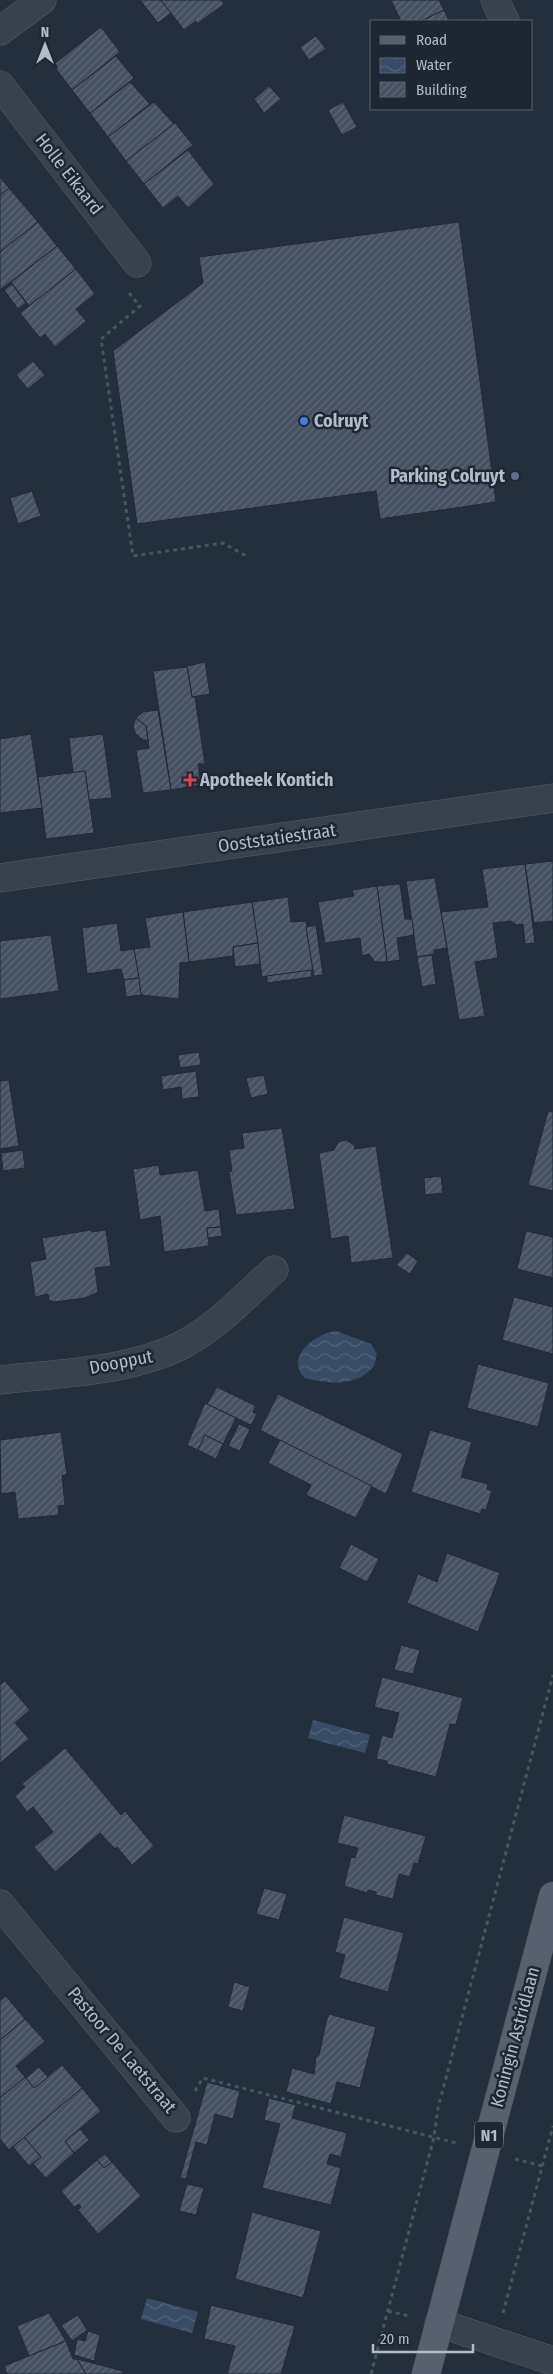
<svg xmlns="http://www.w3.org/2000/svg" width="553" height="2374" font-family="'Fira Sans Condensed',sans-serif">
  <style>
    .water { fill: url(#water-waves) }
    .building { fill: url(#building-hatch); stroke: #1f2835 }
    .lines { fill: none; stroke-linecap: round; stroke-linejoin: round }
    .minor-casing { stroke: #565f6c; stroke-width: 29 }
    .primary-casing { stroke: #414a57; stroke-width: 29 }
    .path { stroke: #44595c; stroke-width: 3; stroke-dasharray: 4 4; stroke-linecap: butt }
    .minor { stroke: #38414e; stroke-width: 28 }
    .primary { stroke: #56606e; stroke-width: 28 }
    .shop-dot { fill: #3f7fe0; stroke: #1d2633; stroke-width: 2 }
    .service-dot { fill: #5c6f8a; stroke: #1d2633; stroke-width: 2 }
    .health-dot { fill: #e0444e; stroke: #1d2633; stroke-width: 2 }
    .labels { text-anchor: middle; stroke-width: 5; stroke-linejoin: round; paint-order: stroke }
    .shield { fill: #1d2633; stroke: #878f9c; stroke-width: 1 }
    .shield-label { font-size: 16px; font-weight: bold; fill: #b4bcc9 }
    .street-label { font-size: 18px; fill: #b4bcc9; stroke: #1d2633 }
    .poi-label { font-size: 18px; font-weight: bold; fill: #b4bcc9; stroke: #1d2633; text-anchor: start }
  </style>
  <defs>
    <pattern id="water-waves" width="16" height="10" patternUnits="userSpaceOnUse" patternTransform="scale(1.25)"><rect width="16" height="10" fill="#394c67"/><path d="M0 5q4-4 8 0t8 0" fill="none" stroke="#53647b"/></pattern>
    <pattern id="building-hatch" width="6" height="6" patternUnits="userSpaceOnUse" patternTransform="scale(1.25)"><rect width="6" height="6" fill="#455162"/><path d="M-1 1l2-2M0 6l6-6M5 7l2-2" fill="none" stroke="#5d6877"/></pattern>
  </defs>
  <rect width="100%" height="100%" fill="#242f3e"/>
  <!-- water -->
  <g class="water">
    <path d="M336 1331 371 1344 377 1354 374 1366C357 1387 329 1384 305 1378 284 1358 315 1333 336 1331Z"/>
    <path d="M313 1720 370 1735 365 1753 308 1738Z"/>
    <path d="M147 2298 198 2312 192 2333 141 2319Z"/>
  </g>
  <!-- building -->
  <g class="building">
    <path d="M140 0H161L171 13 158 23Z"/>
    <path d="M161 0H221L224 4 197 24 196 21 184 30Z"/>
    <path d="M391 0H439L444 10 421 21H401Z"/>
    <path d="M444 10 449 21H421Z"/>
    <path d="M101 27 120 52 72 90 53 65Z"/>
    <path d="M316 36 326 49 309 60 300 47Z"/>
    <path d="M116 56 134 78 90 113 72 90Z"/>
    <path d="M130 82 150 104 108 137 90 113Z"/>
    <path d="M269 86 281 99 264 113 254 99Z"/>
    <path d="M154 102 174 124 126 161 108 137Z"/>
    <path d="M343 102 357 127 342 135 328 110Z"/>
    <path d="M175 123 193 145 144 184 126 161Z"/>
    <path d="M188 150 214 184 188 208 178 196 163 208 144 184Z"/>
    <path d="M0 177 9 188 0 195Z"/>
    <path d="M9 188 38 222 0 252V195Z"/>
    <path d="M38 222 57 246 0 290V252Z"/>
    <path d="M459 222 496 502 380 519 376 491 137 524 113 351 203 283 199 257Z"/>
    <path d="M57 246 76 269 29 306 11 282Z"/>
    <path d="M76 269 95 294 76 309 86 321 55 347 45 334 40 338 20 313Z"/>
    <path d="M12 284 26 303 18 309 4 290Z"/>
    <path d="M33 361 45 375 28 389 16 375Z"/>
    <path d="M32 491 41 516 18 524 10 498Z"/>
    <path d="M205 662 210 694 192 697 187 666Z"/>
    <path d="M187 667 192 697H195L205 764H198L201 785 171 790 153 671Z"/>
    <path d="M158 710 171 790 143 793 136 750 149 748 146 726 136 718 143 712Z"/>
    <path d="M136 718 146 726 148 740H143L135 733 133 725Z"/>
    <path d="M31 734 42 808 0 813V739Z"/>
    <path d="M103 734 112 798 89 800 85 771 73 773 69 738Z"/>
    <path d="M85 771 94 833 46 839 38 777Z"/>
    <path d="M553 861V929L552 921 534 923 525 864Z"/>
    <path d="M525 864 535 943 525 944 523 924 517 925 511 921 493 923 498 958 475 962 485 1016 459 1020 441 912 488 907 482 869Z"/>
    <path d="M435 878 447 948 434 950V954L417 957 406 881Z"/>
    <path d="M400 884 405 919H412L414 935 397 938 400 960 387 962 377 886Z"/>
    <path d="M377 886 387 962H375L369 954 362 956 360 938 325 943 318 902 354 896 352 890Z"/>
    <path d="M288 897 291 922 306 921 313 970 262 977 252 902Z"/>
    <path d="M252 902 258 943 233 947V956L189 962 183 912Z"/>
    <path d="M183 912 189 962 180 963 179 999 141 995 134 949 150 947 145 918Z"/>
    <path d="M117 923 121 951 134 949 139 978 124 980 121 969 87 974 82 928Z"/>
    <path d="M316 925 323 975 314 976 306 927Z"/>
    <path d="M51 935 59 991 0 999V941Z"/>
    <path d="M258 943 260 964 235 967 233 947Z"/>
    <path d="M432 955 436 984 422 987 417 957Z"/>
    <path d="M311 970 312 977 267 983V976Z"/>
    <path d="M139 978 141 995 126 997 124 980Z"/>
    <path d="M199 1052 201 1065 180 1068 178 1055Z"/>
    <path d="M196 1071 199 1097 182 1099 181 1087 163 1090 161 1076Z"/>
    <path d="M264 1075 268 1094 251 1098 246 1078Z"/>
    <path d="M9 1080 19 1146 0 1149V1081Z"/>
    <path d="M548 1111 553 1112V1191L528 1185Z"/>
    <path d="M282 1128 295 1209 236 1215 229 1172 232 1171 229 1150 244 1148 242 1133Z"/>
    <path d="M346 1140 354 1145 355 1149 376 1146 393 1258 351 1263 348 1236 331 1239 319 1153 334 1150 338 1142Z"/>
    <path d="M23 1150 25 1168 3 1171 1 1153Z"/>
    <path d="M159 1165 160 1175 198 1170 205 1211 219 1209 221 1227 207 1228 209 1246 164 1252 160 1216 140 1220 133 1169Z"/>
    <path d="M441 1176 443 1193 425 1195 424 1178Z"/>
    <path d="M221 1227 222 1236 208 1238 207 1228Z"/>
    <path d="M91 1230 92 1232 106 1230 111 1266 95 1268 98 1292 85 1298 54 1302 49 1300 48 1294 35 1297 30 1262 46 1259 42 1238Z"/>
    <path d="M526 1231 553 1237V1278L517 1269Z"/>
    <path d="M407 1253 418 1261 410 1274 396 1265Z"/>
    <path d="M514 1297 553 1307V1354L502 1340Z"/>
    <path d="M478 1364 549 1383 538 1427 467 1408Z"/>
    <path d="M217 1387 256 1406 253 1412 257 1414 251 1425 207 1404Z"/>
    <path d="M278 1394 403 1454 386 1494 260 1430Z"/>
    <path d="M205 1403 236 1418 223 1444 205 1435 198 1450 187 1445Z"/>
    <path d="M239 1424 250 1429 240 1451 228 1446Z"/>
    <path d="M430 1430 472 1442 461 1477 488 1484 487 1489 492 1491 486 1510 482 1509 480 1514 411 1492Z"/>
    <path d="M61 1432 67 1475H62L65 1505 58 1506 59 1515 18 1519 15 1492 1 1494 0 1440Z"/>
    <path d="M205 1435 223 1444 216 1459 198 1450Z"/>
    <path d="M280 1440 372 1486 356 1518 306 1495 311 1485 268 1463Z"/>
    <path d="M351 1544 379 1559 367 1582 339 1568Z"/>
    <path d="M447 1553 500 1573 478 1632 407 1603 418 1574 437 1582Z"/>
    <path d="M401 1645 420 1650 413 1674 394 1670Z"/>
    <path d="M382 1677 463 1698 456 1725 450 1724 436 1777 387 1764V1761L376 1759 382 1735 392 1738 399 1713 374 1707Z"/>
    <path d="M5 1681 30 1710 15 1723 29 1739 0 1763V1685Z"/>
    <path d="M65 1748 121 1815 125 1811 154 1846 132 1865 117 1847 115 1849 100 1833 55 1872 34 1847 53 1832 33 1807 27 1812 15 1796 25 1787 22 1784Z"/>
    <path d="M344 1815 426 1836 418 1864 414 1863 410 1877 399 1874 393 1899 376 1895V1892L368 1890 367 1893 344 1886 351 1857 355 1858 358 1848 337 1843Z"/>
    <path d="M264 1888 287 1894 279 1920 256 1914Z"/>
    <path d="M344 1917 404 1933 388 1992 339 1978 345 1955 335 1952Z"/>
    <path d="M234 1982 250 1987 243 2011 228 2007Z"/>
    <path d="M6 1996 25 2019 0 2040V2001Z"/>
    <path d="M329 2014 376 2027 360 2088 337 2082 331 2104 286 2092 292 2068 314 2074 316 2057 319 2055 326 2022Z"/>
    <path d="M25 2019 45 2041 16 2066 25 2077 0 2098V2040Z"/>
    <path d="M62 2065 82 2088 9 2150 0 2139V2098L25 2077 34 2088Z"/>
    <path d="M39 2067 48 2077 34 2088 26 2078Z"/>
    <path d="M207 2082 240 2091 233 2119 215 2114 207 2145 196 2142 186 2179 180 2178Z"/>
    <path d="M82 2088 101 2111 65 2141 74 2153 46 2178 33 2164 41 2157 24 2137Z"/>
    <path d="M269 2098 296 2105 292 2118 347 2133 341 2157 330 2154 327 2164 341 2168 331 2205 262 2188 280 2124 264 2120Z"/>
    <path d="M80 2129 89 2140 74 2153 65 2141Z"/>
    <path d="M24 2137 41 2157 29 2166 13 2147Z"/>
    <path d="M105 2154 112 2162 104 2168 97 2160Z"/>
    <path d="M97 2160 104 2168 112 2162 141 2196 98 2234 78 2210 81 2207 79 2204 74 2207 61 2191Z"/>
    <path d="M187 2184 204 2188 196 2215 179 2211Z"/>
    <path d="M252 2212 321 2231 303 2298 235 2279Z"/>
    <path d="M211 2305 295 2326 281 2374H227L235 2346 204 2339Z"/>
    <path d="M49 2313 66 2341 29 2356 17 2326Z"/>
    <path d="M78 2315 87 2330 72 2341 61 2325Z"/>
    <path d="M88 2331 100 2335 94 2361 74 2355 77 2339 85 2341Z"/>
    <path d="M66 2341 73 2359H77L86 2374H7L4 2366Z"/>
    <path d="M77 2359 123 2371 122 2374H86Z"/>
  </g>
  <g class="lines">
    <defs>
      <g id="minor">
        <path d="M495 0 505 21"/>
        <path d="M0 31 42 0"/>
        <path d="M0 85 137 263"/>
        <path d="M0 878 553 798"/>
        <path d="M0 1380C59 1373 129 1372 182 1345 217 1327 246 1295 274 1270"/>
        <path d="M0 1904 176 2118"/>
        <path d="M439 2323 553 2361"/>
      </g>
      <path id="primary" d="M426 2374 553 1896"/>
    </defs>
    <!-- minor casing -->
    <use href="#minor" class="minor-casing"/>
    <!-- primary casing -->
    <use href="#primary" class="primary-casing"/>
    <!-- path -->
    <g class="path">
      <path d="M129 293 140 306 101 339 133 556 223 543 248 557"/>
      <path d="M195 2091 203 2078 456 2143"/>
      <path d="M515 2159 542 2166"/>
      <path d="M388 2311 409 2316"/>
      <path d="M503 2313 553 2126"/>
      <path d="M371 2374 434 2137 438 2108 553 1675"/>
    </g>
    <!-- minor -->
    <use href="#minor" class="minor"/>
    <!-- primary -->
    <use href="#primary" class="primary"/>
  </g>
  <!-- markers -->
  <circle class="shop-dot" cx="304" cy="421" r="5"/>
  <circle class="service-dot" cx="515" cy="476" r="5"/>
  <path class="health-dot" d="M187.5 772.5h5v5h5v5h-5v5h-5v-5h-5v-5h5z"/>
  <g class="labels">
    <!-- shield labels -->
    <rect class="shield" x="475" y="2121.5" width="28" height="27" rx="4"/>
    <g class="shield-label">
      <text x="489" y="2141">N1</text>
    </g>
    <!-- street labels -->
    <g class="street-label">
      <text transform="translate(69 174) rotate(52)" y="6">Holle Eikaard</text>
      <text transform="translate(277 838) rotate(-8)" y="6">Ooststatiestraat</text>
      <text transform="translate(121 1362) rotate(-11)" y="6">Doopput</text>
      <text transform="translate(515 2037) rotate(-75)" y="6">Koningin Astridlaan</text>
      <text transform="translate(122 2050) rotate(50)" y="6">Pastoor De Laetstraat</text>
    </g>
    <!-- poi labels -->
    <g class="poi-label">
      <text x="314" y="427">Colruyt</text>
      <text x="505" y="482" text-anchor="end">Parking Colruyt</text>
      <text x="200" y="786">Apotheek Kontich</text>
    </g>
  </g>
  <!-- legend -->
  <rect x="370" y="20" width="162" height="90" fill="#1d2633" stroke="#59626f"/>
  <rect x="380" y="36" width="25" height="8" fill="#56606e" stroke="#59626f"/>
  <text x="416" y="45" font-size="15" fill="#b4bcc9">Road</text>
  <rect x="380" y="58" width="25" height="15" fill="url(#water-waves)" stroke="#59626f"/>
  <text x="416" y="70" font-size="15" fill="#b4bcc9">Water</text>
  <rect x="380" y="82" width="25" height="15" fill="url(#building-hatch)" stroke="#59626f"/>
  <text x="416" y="95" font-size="15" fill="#b4bcc9">Building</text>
  <!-- north arrow -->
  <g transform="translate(45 45)" stroke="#1d2633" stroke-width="4" paint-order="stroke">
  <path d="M0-4L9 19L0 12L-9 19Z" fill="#b4bcc9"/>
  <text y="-8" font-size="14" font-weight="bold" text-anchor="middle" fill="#b4bcc9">N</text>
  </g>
  <!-- scale -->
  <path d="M373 2344v8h100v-8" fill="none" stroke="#b4bcc9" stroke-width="2.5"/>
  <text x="380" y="2344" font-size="15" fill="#b4bcc9" stroke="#1d2633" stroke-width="4" paint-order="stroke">20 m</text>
</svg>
